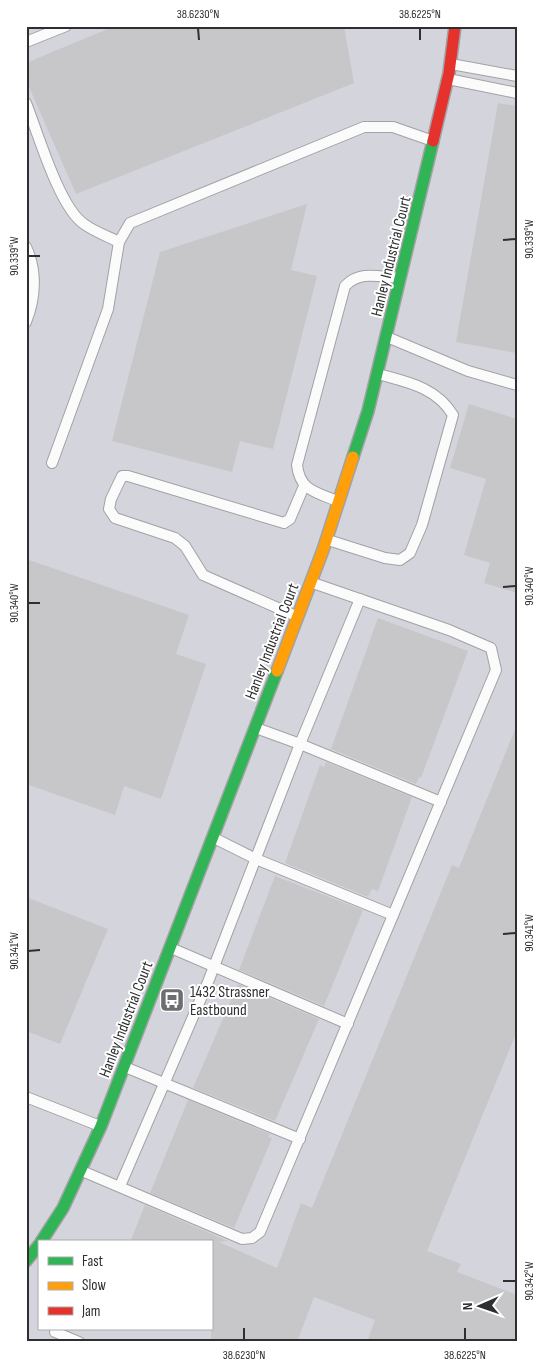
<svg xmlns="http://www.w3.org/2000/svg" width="543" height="1368" font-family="'Sofia Sans Condensed',sans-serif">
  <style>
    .built { fill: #d4d4dc; fill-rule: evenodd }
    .building { fill: #c7c6c9 }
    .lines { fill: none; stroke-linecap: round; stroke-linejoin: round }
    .lane-casing { stroke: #a1a2a4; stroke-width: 12 }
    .fast-casing { stroke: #a1a2a4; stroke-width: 14 }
    .slow-casing { stroke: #a1a2a4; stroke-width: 14 }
    .jam-casing { stroke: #a1a2a4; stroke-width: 14 }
    .lane { stroke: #fbfbfb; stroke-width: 10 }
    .fast { stroke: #30b455; stroke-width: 11 }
    .slow { stroke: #ff9f0a; stroke-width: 11 }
    .jam { stroke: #e5322d; stroke-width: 11 }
    .ticks { fill: none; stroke: #2e2f30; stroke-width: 2 }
    .labels { text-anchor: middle; stroke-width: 4; stroke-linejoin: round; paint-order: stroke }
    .street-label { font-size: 16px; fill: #2e2f30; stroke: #fff }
    .poi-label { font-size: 16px; fill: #2e2f30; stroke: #fff; text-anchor: start }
    .neatline { fill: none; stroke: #2e2f30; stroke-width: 2 }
    .ticks-label { font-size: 12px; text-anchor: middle; fill: #2e2f30 }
  </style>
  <rect width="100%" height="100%" fill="#e2e2e5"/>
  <!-- built -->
  <path class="built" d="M26 26H517V1342H26ZM39 1242H211V1329H39Z"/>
  <!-- building -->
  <g class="building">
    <path d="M115 26H344L354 83 76 194 26 80V63Z"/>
    <path d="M498 103 517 106V353L456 342Z"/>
    <path d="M307 204 291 270 317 276 273 449 240 441 232 472 112 441 160 252Z"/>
    <path d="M469 404 517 419V593L484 583 490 563 464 555 486 479 450 468Z"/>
    <path d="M26 559 189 615 176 654 206 664 161 799 124 786 115 815 26 784Z"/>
    <path d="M378 618 468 651 421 778 419 777 416 784 331 749Z"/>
    <path d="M516 727 517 1031 427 1251 461 1264 457 1272 517 1295V1342H367L375 1320 314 1297 297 1342H211V1242H130L145 1205 228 1241 219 1242 277 1268 301 1203 312 1208 452 865 459 868Z"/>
    <path d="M326 762 412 797 378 891 372 889 368 897 285 863 320 765 324 767Z"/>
    <path d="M275 876 363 910 324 1006 239 970Z"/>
    <path d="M26 897 108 929 60 1044 26 1031Z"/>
    <path d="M238 984 319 1019 275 1121 193 1088Z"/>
    <path d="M188 1100 270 1134 268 1137 272 1138 234 1228 150 1193Z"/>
  </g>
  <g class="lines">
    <defs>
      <g id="lane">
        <path d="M26 42 66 26"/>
        <path d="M451 64 517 76"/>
        <path d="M448 79 517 93"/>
        <path d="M26 103C38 133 59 207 84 224 95 232 107 236 119 242"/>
        <path d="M26 247C37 270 36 297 26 322"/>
        <path d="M387 337 468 371 517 385"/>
        <path d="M52 463 108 309 119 242 130 223 364 127H393L433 141"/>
        <path d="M337 501C316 492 300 491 297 465L345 286C360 270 379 277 400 278"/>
        <path d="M328 540 385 558 400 560 410 553 422 525 453 415C436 387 407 382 378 374"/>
        <path d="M296 616 203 575 185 546 175 538 115 518 109 509 111 499 122 476H128L284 523 290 519 304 486"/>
        <path d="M256 728 300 744 441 802"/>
        <path d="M214 838 256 859 393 915"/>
        <path d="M171 948 348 1024"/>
        <path d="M125 1067 300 1139"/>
        <path d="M26 1097 100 1126"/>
        <path d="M82 1171 242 1239 252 1238 260 1232 496 670 491 648 449 630 313 583"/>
        <path d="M120 1186 208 982 300 744 360 599"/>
        <path d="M55 1332 79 1342"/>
      </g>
      <g id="fast">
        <path d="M353 457 368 411 433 141"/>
        <path d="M41 1242 63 1208 101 1126 277 671"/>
        <path d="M26 1261 39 1245"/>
      </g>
      <path id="slow" d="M277 671 323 550 353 457"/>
      <path id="jam" d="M433 141 449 73 455 26"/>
    </defs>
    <!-- lane casing -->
    <use href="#lane" class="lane-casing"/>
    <!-- fast casing -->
    <use href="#fast" class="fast-casing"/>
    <!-- slow casing -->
    <use href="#slow" class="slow-casing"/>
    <!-- jam casing -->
    <use href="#jam" class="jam-casing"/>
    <!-- lane -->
    <use href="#lane" class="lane"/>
    <!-- fast -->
    <use href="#fast" class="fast"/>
    <!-- slow -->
    <use href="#slow" class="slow"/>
    <!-- jam -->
    <use href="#jam" class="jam"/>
  </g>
  <!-- ticks -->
  <path class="ticks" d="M198 28 199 40M420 28V40M503 240 516 239M28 256H40M503 587 516 586M28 603H40M503 934 516 933M28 951 40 950M503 1281H516M244 1328V1340M465 1328V1340"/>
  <!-- icons -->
  <defs>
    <symbol id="bus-square" viewBox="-11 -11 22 22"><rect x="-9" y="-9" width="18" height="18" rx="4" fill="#6d6e6f" stroke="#fff"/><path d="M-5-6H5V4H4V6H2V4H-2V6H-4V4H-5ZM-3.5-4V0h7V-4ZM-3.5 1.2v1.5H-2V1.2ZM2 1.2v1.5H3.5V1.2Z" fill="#fff"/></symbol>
  </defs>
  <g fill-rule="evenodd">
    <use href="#bus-square" x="158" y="986" width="28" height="28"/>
  </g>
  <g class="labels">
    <!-- street labels -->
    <g class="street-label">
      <text transform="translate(390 256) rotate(-76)" y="6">Hanley Industrial Court</text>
      <text transform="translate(271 641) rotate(-69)" y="6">Hanley Industrial Court</text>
      <text transform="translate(125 1019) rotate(-69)" y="6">Hanley Industrial Court</text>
    </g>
    <!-- poi labels -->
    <g class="poi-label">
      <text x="190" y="997">1432 Strassner<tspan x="190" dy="18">Eastbound</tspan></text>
    </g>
  </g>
  <!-- border -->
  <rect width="543" height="1368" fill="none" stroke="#ffffff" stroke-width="55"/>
  <!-- legend -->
  <rect x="38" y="1240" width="175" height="90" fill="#ffffff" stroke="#abacac"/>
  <rect x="48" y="1257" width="25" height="8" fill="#30b455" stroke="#abacac"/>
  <text x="82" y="1266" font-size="15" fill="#2e2f30">Fast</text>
  <rect x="48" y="1282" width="25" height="8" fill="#ff9f0a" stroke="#abacac"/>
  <text x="82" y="1290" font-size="15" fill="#2e2f30">Slow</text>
  <rect x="48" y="1307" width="25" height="8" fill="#e5322d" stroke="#abacac"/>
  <text x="82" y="1316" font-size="15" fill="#2e2f30">Jam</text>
  <!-- north arrow -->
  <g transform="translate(480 1306) rotate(268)" stroke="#ffffff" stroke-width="4" paint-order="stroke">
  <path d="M0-4L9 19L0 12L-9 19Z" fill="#2e2f30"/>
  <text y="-8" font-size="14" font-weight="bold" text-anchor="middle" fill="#2e2f30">N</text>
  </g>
  <rect x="28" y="28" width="488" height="1312" class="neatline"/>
  <g class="ticks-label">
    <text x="198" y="18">38.6230°N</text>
    <text x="420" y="18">38.6225°N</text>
    <text transform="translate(529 239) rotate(-90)" y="4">90.339°W</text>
    <text transform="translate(14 256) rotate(-90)" y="4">90.339°W</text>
    <text transform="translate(529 586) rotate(-90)" y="4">90.340°W</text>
    <text transform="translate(14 603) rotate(-90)" y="4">90.340°W</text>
    <text transform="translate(529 933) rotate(-90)" y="4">90.341°W</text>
    <text transform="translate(14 951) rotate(-90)" y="4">90.341°W</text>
    <text transform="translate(529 1281) rotate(-90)" y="4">90.342°W</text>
    <text x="244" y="1359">38.6230°N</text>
    <text x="465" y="1359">38.6225°N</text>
  </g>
</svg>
